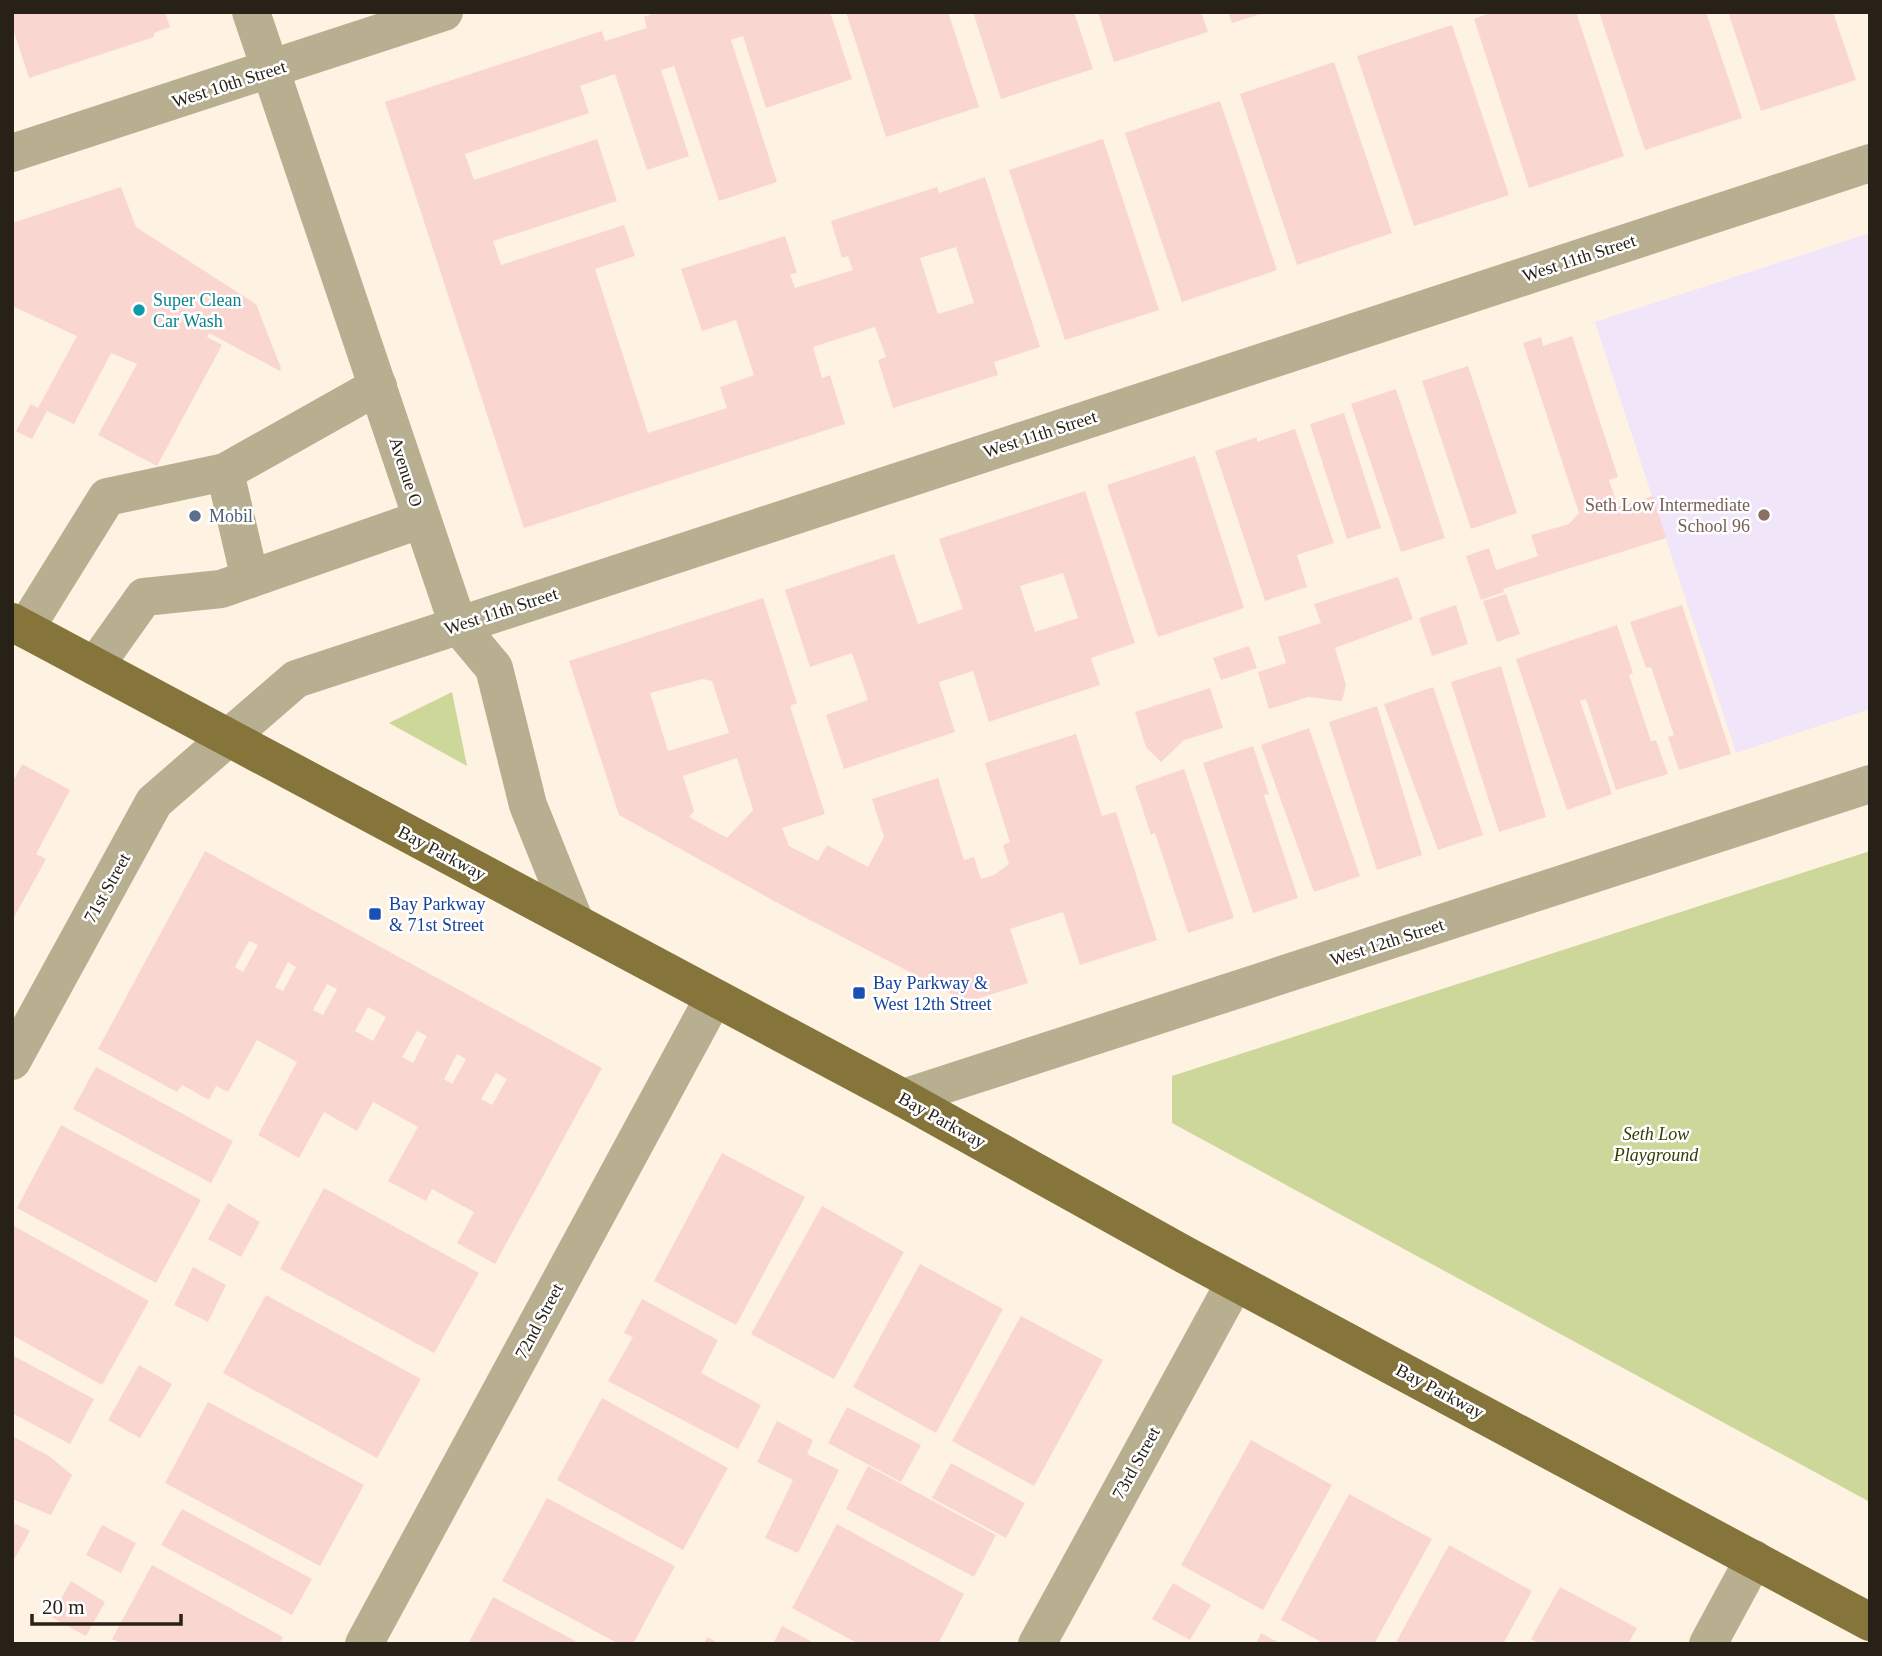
<svg xmlns="http://www.w3.org/2000/svg" width="1882" height="1656" font-family="'Times New Roman',serif">
  <style>
    .education { fill: #f1e5f9 }
    .green { fill: #cdd79a }
    .building { fill: #fad6d1; fill-rule: evenodd }
    .lines { fill: none; stroke-linecap: round; stroke-linejoin: round }
    .minor { stroke: #b8af91; stroke-width: 38 }
    .major { stroke: #85753b; stroke-width: 38 }
    .culture-dot { fill: #0f9aa8; stroke: #fff; stroke-width: 2.5 }
    .education-dot { fill: #8d6e63; stroke: #fff; stroke-width: 2.5 }
    .service-dot { fill: #5c6f8a; stroke: #fff; stroke-width: 2.5 }
    .transit-dot { fill: #1a4fb4; stroke: #fff; stroke-width: 2.5 }
    .labels { text-anchor: middle; stroke-width: 5; stroke-linejoin: round; paint-order: stroke }
    .street-label { font-size: 18px; fill: #282117; stroke: #fff }
    .culture-label { font-size: 18px; fill: #0d838f; stroke: #fff; text-anchor: start }
    .education-label { font-size: 18px; fill: #785e54; stroke: #fff; text-anchor: end }
    .service-label { font-size: 18px; fill: #4e5e75; stroke: #fff; text-anchor: start }
    .transit-label { font-size: 18px; fill: #164399; stroke: #fff; text-anchor: start }
    .park-label { font-size: 18px; font-style: italic; fill: #363c02; stroke: #fff }
  </style>
  <rect width="100%" height="100%" fill="#fef2e2"/>
  <!-- education -->
  <path class="education" d="M1870 233V709L1736 753 1595 322Z"/>
  <!-- green -->
  <g class="green">
    <path d="M452 692 467 766 389 723Z"/>
    <path d="M1870 851V1502L1172 1123V1076Z"/>
  </g>
  <!-- building -->
  <g class="building">
    <path d="M12 12H165L170 27 154 33V37L29 78 12 26Z"/>
    <path d="M657 12H830L852 79 766 108 743 36 731 40 777 182 719 201 674 66 661 70 689 156 647 170 615 74 580 86 589 113 465 154 474 180 597 139 617 201 493 241 501 265 624 225 635 256 595 269 648 433 727 408 720 387 754 375 736 320 702 331 681 269 785 236 797 273 790 274 795 288 853 270 848 256 842 258 831 221 937 187 939 193 985 177 1040 347 994 362 998 375 893 408 878 360 886 357 875 327 813 347 822 378 830 375 845 424 524 528 385 102 602 31 605 41 647 28 644 17ZM956 247 974 303 938 314 920 258Z"/>
    <path d="M846 12H948L979 107 886 137Z"/>
    <path d="M973 12H1074L1093 69 1001 99Z"/>
    <path d="M1098 12H1201L1208 32 1114 62Z"/>
    <path d="M1228 12H1264V13L1232 23Z"/>
    <path d="M1492 12H1576L1624 156 1529 188 1474 19Z"/>
    <path d="M1599 12H1706L1742 118 1645 150Z"/>
    <path d="M1728 12H1833L1856 80 1761 111Z"/>
    <path d="M1452 25 1509 195 1414 226 1357 56Z"/>
    <path d="M1334 62 1392 233 1297 265 1240 94Z"/>
    <path d="M1220 101 1277 270 1182 302 1125 133Z"/>
    <path d="M1103 139 1159 310 1065 340 1009 170Z"/>
    <path d="M121 187 136 227 256 304 281 368 280 371 209 333 207 337 222 345 157 466 98 435 137 364 111 353 74 424 47 411 32 439 16 431 31 404 38 408 77 336 12 306V223Z"/>
    <path d="M1572 336 1618 477 1609 480 1618 507 1653 496 1666 538 1503 589 1504 592 1481 600 1466 556 1489 548 1496 570 1538 556 1531 535 1569 524 1579 513 1523 343 1541 337 1543 346Z"/>
    <path d="M1468 366 1517 513 1471 529 1422 381Z"/>
    <path d="M1396 389 1445 538 1401 552 1351 404Z"/>
    <path d="M1344 413 1381 528 1347 539 1310 424Z"/>
    <path d="M1295 429 1334 543 1297 555 1307 587 1265 601 1215 451 1257 437V442Z"/>
    <path d="M1195 456 1244 608 1158 637 1107 485Z"/>
    <path d="M1085 491 1135 643 1091 658 1100 685 989 722 973 671 939 682 955 732 844 769 826 715 868 700 852 653 810 667 785 590 894 554 918 624 963 609 939 539ZM1063 573 1078 618 1035 632 1020 586Z"/>
    <path d="M1398 577 1413 619 1335 648 1346 685 1342 701 1308 697 1269 709 1258 672 1286 663 1278 637 1321 623 1314 604Z"/>
    <path d="M1506 594 1520 634 1497 642 1483 601Z"/>
    <path d="M763 598 797 703 790 706 825 814 782 828 789 846 818 861 827 845 868 867 884 837 872 799 938 778 964 860 974 857 981 879 994 875 1009 864 1003 845 1010 842 985 763 1076 734 1102 816 1116 812 1157 940 1080 965 1063 912 1010 929 1028 983 967 1002 787 908 619 815 569 661ZM703 679 712 681 729 733 668 751 650 693ZM737 758 753 810 727 838 689 817 694 811 683 776Z"/>
    <path d="M1456 605 1468 644 1432 656 1419 618Z"/>
    <path d="M1682 605 1731 754 1679 770 1668 737 1674 735 1651 667 1646 668 1630 622Z"/>
    <path d="M1617 625 1633 673 1629 675 1651 741 1656 740 1668 774 1616 790 1586 699 1580 701 1612 794 1567 810 1516 659Z"/>
    <path d="M1249 646 1257 668 1221 680 1213 658Z"/>
    <path d="M1501 666 1546 817 1499 832 1451 682Z"/>
    <path d="M1433 687 1483 835 1438 850 1384 704Z"/>
    <path d="M1210 688 1223 728 1184 740 1161 762 1146 747 1135 712Z"/>
    <path d="M1377 706 1422 855 1377 870 1329 722Z"/>
    <path d="M1309 728 1360 876 1314 892 1261 745Z"/>
    <path d="M1253 746 1269 794 1264 795 1298 898 1253 913 1203 763Z"/>
    <path d="M22 764 70 790 36 854 46 859 12 921V777L15 778Z"/>
    <path d="M1184 769 1234 918 1188 933 1155 833 1151 835 1135 786Z"/>
    <path d="M205 851 602 1068 495 1264 457 1243 474 1212 432 1189 426 1201 388 1181 418 1127 377 1104 373 1102 357 1131 324 1112 299 1158 258 1135 297 1062 257 1040 228 1092 216 1086 209 1100 182 1085 177 1092 98 1049ZM249 941 258 945 243 972 235 967ZM288 962 296 967 283 991 275 987ZM327 984 337 989 323 1015 313 1010ZM368 1007 386 1017 373 1041 355 1031ZM417 1031 427 1036 413 1063 402 1057ZM457 1054 466 1059 452 1084 444 1079ZM496 1073 507 1079 492 1105 481 1099Z"/>
    <path d="M96 1067 233 1141 211 1183 73 1109Z"/>
    <path d="M61 1125 201 1200 156 1283 17 1208Z"/>
    <path d="M722 1153 805 1197 736 1325 654 1281Z"/>
    <path d="M324 1188 479 1273 434 1353 280 1269Z"/>
    <path d="M228 1203 260 1222 241 1257 208 1239Z"/>
    <path d="M822 1206 904 1252 834 1379 751 1334Z"/>
    <path d="M12 1225 149 1301 102 1385 12 1335Z"/>
    <path d="M920 1264 1003 1309 936 1433 853 1387Z"/>
    <path d="M193 1267 226 1285 208 1322 174 1305Z"/>
    <path d="M266 1295 421 1379 377 1458 223 1373Z"/>
    <path d="M642 1299 718 1340 701 1373 761 1405 738 1449 608 1381 633 1337 624 1333Z"/>
    <path d="M1021 1316 1103 1360 1034 1486 952 1441Z"/>
    <path d="M12 1355 94 1399 70 1444 12 1413Z"/>
    <path d="M139 1365 172 1384 140 1438 108 1420Z"/>
    <path d="M602 1398 728 1468 683 1550 557 1480Z"/>
    <path d="M208 1402 364 1485 320 1566 165 1483Z"/>
    <path d="M847 1407 921 1445 901 1482 828 1443Z"/>
    <path d="M777 1421 813 1440 807 1454 839 1470 798 1553 765 1538 793 1480 757 1462Z"/>
    <path d="M12 1436 49 1456 72 1475 51 1515 12 1499Z"/>
    <path d="M1251 1440 1332 1485 1263 1610 1181 1565Z"/>
    <path d="M951 1463 1025 1503 1006 1538 932 1498Z"/>
    <path d="M868 1466 996 1535 974 1577 846 1509Z"/>
    <path d="M1349 1494 1432 1539 1374 1644H1325L1281 1620Z"/>
    <path d="M547 1498 675 1566 633 1644H619L502 1581Z"/>
    <path d="M182 1509 312 1579 292 1615 161 1545Z"/>
    <path d="M12 1522 30 1531 12 1563Z"/>
    <path d="M837 1524 964 1594 938 1644H859L792 1608Z"/>
    <path d="M102 1525 136 1543 121 1573 86 1555Z"/>
    <path d="M1449 1545 1532 1591 1503 1644H1395Z"/>
    <path d="M152 1565 283 1637 279 1644H121L112 1639Z"/>
    <path d="M71 1581 105 1602 86 1636 51 1617Z"/>
    <path d="M1173 1583 1211 1605 1190 1640 1152 1619Z"/>
    <path d="M1560 1587 1637 1628 1628 1644H1541L1531 1639Z"/>
    <path d="M493 1597 581 1644H468Z"/>
    <path d="M782 1626 816 1644H773Z"/>
    <path d="M1261 1633 1281 1644H1256Z"/>
    <path d="M707 1637 720 1644H704Z"/>
  </g>
  <g class="lines">
    <!-- minor -->
    <g class="minor">
      <path d="M251 12 458 625 494 668 528 805 575 922"/>
      <path d="M12 153 444 12"/>
      <path d="M250 579 225 472 378 386"/>
      <path d="M25 629 107 497 225 472"/>
      <path d="M95 666 144 597 221 589 422 519"/>
      <path d="M12 1061 154 802 296 679 1870 163"/>
      <path d="M903 1098 1870 784"/>
      <path d="M364 1644 713 999"/>
      <path d="M1037 1644 1235 1282"/>
      <path d="M1708 1644 1754 1559"/>
    </g>
    <!-- major -->
    <path class="major" d="M12 622 903 1098 1185 1255 1870 1622"/>
  </g>
  <!-- markers -->
  <circle class="culture-dot" cx="139" cy="310" r="7"/>
  <circle class="education-dot" cx="1764" cy="515" r="7"/>
  <circle class="service-dot" cx="195" cy="516" r="7"/>
  <g class="transit-dot">
    <rect x="368" y="907" width="14" height="14" rx="3.5"/>
    <rect x="852" y="986" width="14" height="14" rx="3.5"/>
  </g>
  <g class="labels">
    <!-- street labels -->
    <g class="street-label">
      <text transform="translate(229 84) rotate(-18)" y="6">West 10th Street</text>
      <text transform="translate(1579 258) rotate(-18)" y="6">West 11th Street</text>
      <text transform="translate(1040 434) rotate(-18)" y="6">West 11th Street</text>
      <text transform="translate(406 472) rotate(72)" y="6">Avenue O</text>
      <text transform="translate(501 611) rotate(-18)" y="6">West 11th Street</text>
      <text transform="translate(442 853) rotate(28)" y="6">Bay Parkway</text>
      <text transform="translate(107 888) rotate(-61)" y="6">71st Street</text>
      <text transform="translate(1387 942) rotate(-18)" y="6">West 12th Street</text>
      <text transform="translate(942 1120) rotate(29)" y="6">Bay Parkway</text>
      <text transform="translate(539 1321) rotate(-62)" y="6">72nd Street</text>
      <text transform="translate(1440 1391) rotate(28)" y="6">Bay Parkway</text>
      <text transform="translate(1136 1463) rotate(-61)" y="6">73rd Street</text>
    </g>
    <!-- culture labels -->
    <g class="culture-label">
      <text x="153" y="306">Super Clean<tspan x="153" dy="21">Car Wash</tspan></text>
    </g>
    <!-- education labels -->
    <g class="education-label">
      <text x="1750" y="511">Seth Low Intermediate<tspan x="1750" dy="21">School 96</tspan></text>
    </g>
    <!-- service labels -->
    <g class="service-label">
      <text x="209" y="522">Mobil</text>
    </g>
    <!-- transit labels -->
    <g class="transit-label">
      <text x="389" y="910">Bay Parkway<tspan x="389" dy="21">&amp; 71st Street</tspan></text>
      <text x="873" y="989">Bay Parkway &amp;<tspan x="873" dy="21">West 12th Street</tspan></text>
    </g>
    <!-- park labels -->
    <g class="park-label">
      <text x="1656" y="1140">Seth Low<tspan x="1656" dy="21">Playground</tspan></text>
    </g>
  </g>
  <!-- border -->
  <rect width="1882" height="1656" fill="none" stroke="#282117" stroke-width="28"/>
  <!-- scale -->
  <path d="M32 1614v10h149v-10" fill="none" stroke="#282117" stroke-width="3.5"/>
  <text x="42" y="1614" font-size="21" fill="#282117" stroke="#ffffff" stroke-width="5" paint-order="stroke">20 m</text>
</svg>
